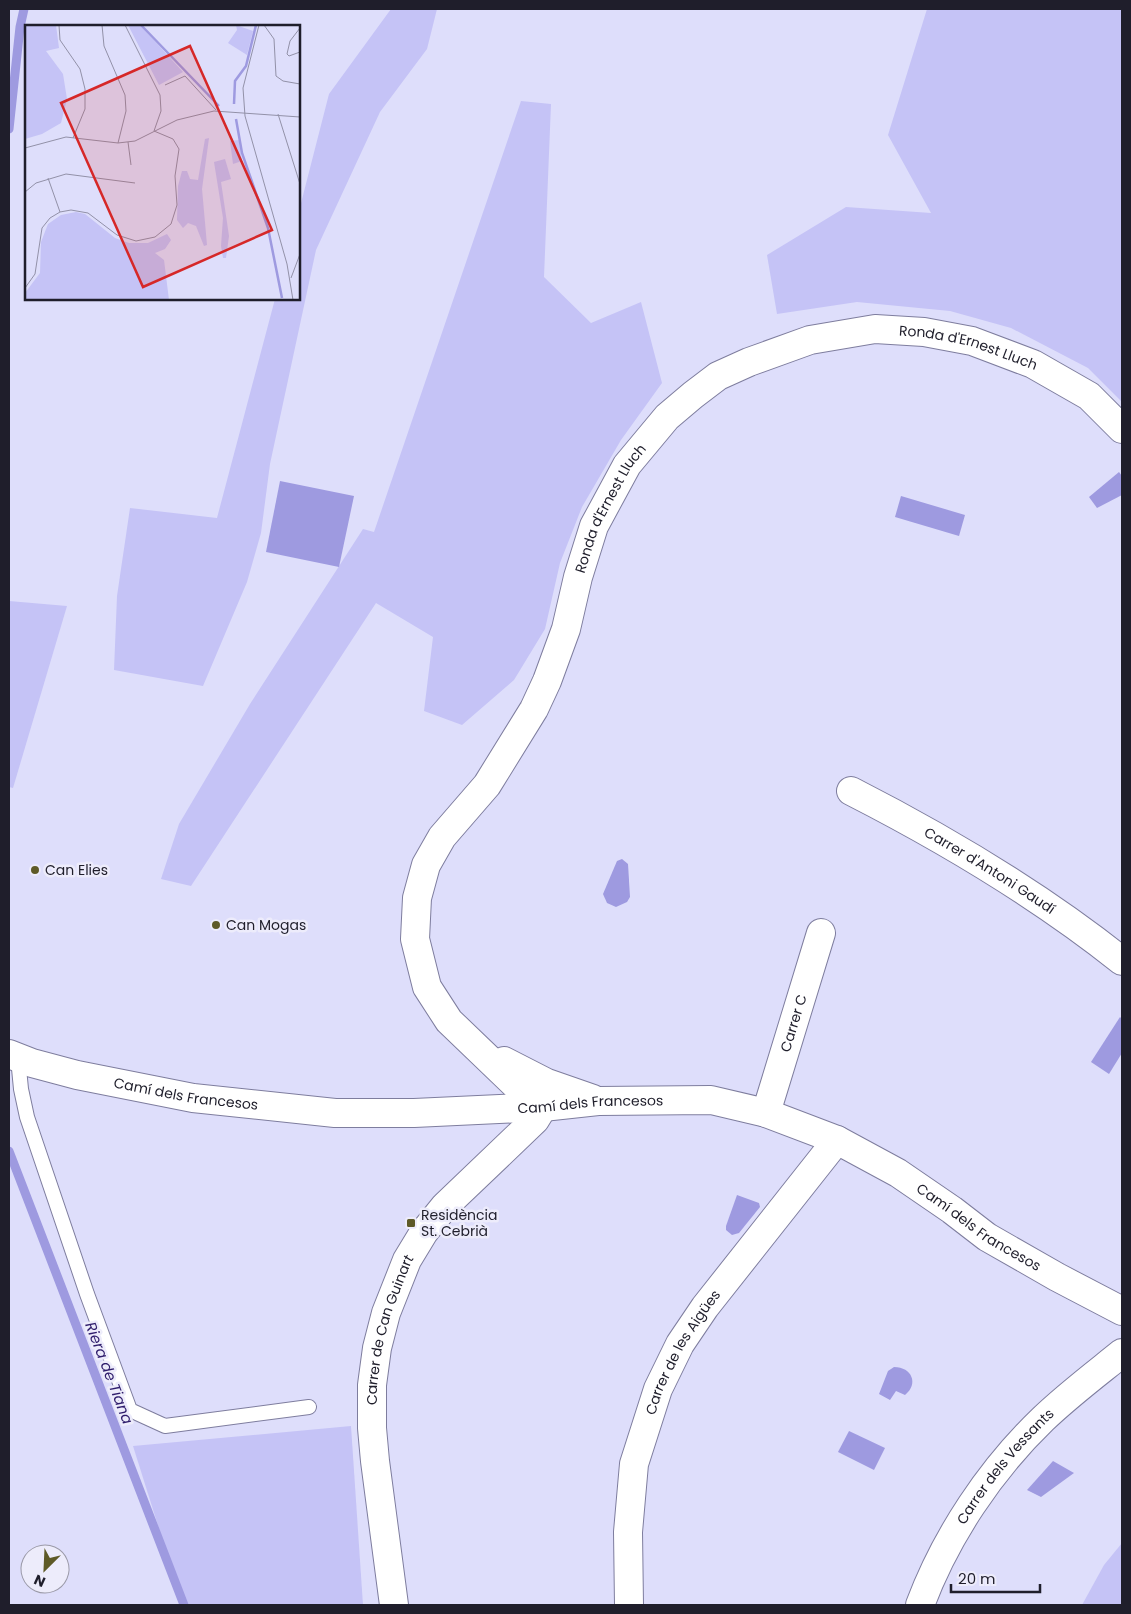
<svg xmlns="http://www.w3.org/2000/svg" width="1131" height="1614" font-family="Poppins,sans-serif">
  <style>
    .green { fill: #c5c3f6 }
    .water { fill: #9e9ae0 }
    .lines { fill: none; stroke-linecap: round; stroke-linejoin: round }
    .stream { stroke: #9e9ae0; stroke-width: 9 }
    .lane-casing { stroke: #7e7d9e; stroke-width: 16 }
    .street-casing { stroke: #7e7d9e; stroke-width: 30 }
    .lane { stroke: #fff; stroke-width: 14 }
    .street { stroke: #fff; stroke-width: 28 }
    .poi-dot { fill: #5e5a27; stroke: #edecfb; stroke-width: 2 }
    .labels { text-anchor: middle; stroke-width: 5; stroke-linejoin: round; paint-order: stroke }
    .street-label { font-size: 14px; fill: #1f1e2b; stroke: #edecfb }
    .poi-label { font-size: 14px; fill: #1f1e2b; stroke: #edecfb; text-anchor: start }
    .water-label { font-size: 15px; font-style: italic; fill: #2f1d6c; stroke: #edecfb }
    .inset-river { fill: none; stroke: #9e9ae0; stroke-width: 2.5 }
    .inset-road { fill: none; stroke: #9291a8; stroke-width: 1 }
    .view { fill: #d62828; fill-opacity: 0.15; stroke: #d62828; stroke-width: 2.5 }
    .inset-edge { fill: none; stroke: #1f1e2b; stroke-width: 2.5 }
  </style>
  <rect width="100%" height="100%" fill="#dedefb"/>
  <!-- green -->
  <g class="green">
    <path d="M391 9H437L427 49 380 112 316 250 270 464 261 533 247 582 203 686 114 670 117 596 130 508 217 518 275 299H299V211L329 94Z"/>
    <path d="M927 9H1122V402L1088 368 1011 328 950 311 857 302 777 314 767 255 846 207 931 213 888 135Z"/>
    <path d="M521 101 551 104 544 277 591 323 641 302 662 383 621 440 582 507 560 563 545 629 514 680 462 725 424 711 433 637 376 603 191 886 161 879 179 824 250 704 363 529 374 532Z"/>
    <path d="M9 601 67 606 13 788 9 787Z"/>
    <path d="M351 1426 363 1605H183L133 1446Z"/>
    <path d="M1122 1543V1605H1082L1104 1565Z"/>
  </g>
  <!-- water -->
  <g class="water">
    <path d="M1119 472 1122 476V495L1097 508 1089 497Z"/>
    <path d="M280 481 354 496 339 567 266 552Z"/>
    <path d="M901 496 965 515 959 536 895 517Z"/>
    <path d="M622 859 628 864 630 897 627 902 616 907 607 903 603 894 617 861Z"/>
    <path d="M1120 1017 1122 1019V1053L1109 1074 1091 1062Z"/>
    <path d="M737 1195 759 1203 760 1207 739 1233 732 1235 726 1230V1226Z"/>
    <path d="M894 1367C912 1367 919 1384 905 1395L896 1391 890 1400 879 1394 888 1371Z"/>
    <path d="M849 1431 885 1448 874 1470 838 1452Z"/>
    <path d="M1053 1461 1074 1473 1041 1497 1027 1490Z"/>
  </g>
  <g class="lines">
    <!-- stream -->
    <g class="stream">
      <path d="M9 129 20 27 24 9"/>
      <path d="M9 1151 184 1605"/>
    </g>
    <defs>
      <path id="lane" d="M18 1058 21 1089 27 1117 87 1294 130 1410 165 1426 309 1407"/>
      <g id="street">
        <path id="s1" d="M851 791C945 839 1039 895 1122 961"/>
        <path id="s2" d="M9 1054 32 1063 77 1075 193 1098 335 1113H414L543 1107 598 1101 711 1100 766 1113 837 1140 898 1173 952 1210 987 1237 1057 1277 1122 1311"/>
        <path d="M504 1061 547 1083 593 1099"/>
        <path id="s3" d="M543 1107 524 1093 449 1021 427 987 415 939 417 898 426 865 442 837 487 785 534 709 547 681 566 629 578 577 594 526 627 465 667 417 693 395 718 376 749 362 810 340 875 329 924 332 972 341 1033 364 1089 396 1122 429"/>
        <path id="s4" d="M766 1113 821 933"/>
        <path id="s5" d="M394 1605 375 1461 372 1428V1385L377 1348 386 1313 407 1260 424 1232 445 1206 535 1120 543 1107"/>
        <path id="s6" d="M629 1605 628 1532 634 1464 658 1389 680 1344 705 1307 837 1140"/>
        <path id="s7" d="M920 1605C946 1536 990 1470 1043 1419 1068 1395 1096 1374 1122 1353"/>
      </g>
    </defs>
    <!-- lane casing -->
    <use href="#lane" class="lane-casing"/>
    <!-- street casing -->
    <use href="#street" class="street-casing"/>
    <!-- lane -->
    <use href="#lane" class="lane"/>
    <!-- street -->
    <use href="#street" class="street"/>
  </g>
  <!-- markers -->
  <g class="poi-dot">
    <circle cx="35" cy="870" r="5"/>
    <circle cx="216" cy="925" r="5"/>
    <rect x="406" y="1218" width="10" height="10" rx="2.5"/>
  </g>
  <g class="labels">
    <!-- street labels -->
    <g class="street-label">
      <text dy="5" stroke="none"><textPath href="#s3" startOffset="1134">Ronda d'Ernest Lluch</textPath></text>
      <text dy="5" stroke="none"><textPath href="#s3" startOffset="699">Ronda d'Ernest Lluch</textPath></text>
      <text dy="5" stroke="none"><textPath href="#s1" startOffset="160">Carrer d'Antoni Gaudí</textPath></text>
      <text dy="5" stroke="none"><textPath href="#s4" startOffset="94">Carrer C</textPath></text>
      <text dy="5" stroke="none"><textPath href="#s2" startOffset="182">Camí dels Francesos</textPath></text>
      <text dy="5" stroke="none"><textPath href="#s2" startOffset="588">Camí dels Francesos</textPath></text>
      <text dy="5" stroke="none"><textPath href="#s2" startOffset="1008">Camí dels Francesos</textPath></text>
      <text dy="5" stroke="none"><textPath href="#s5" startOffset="279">Carrer de Can Guinart</textPath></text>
      <text dy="5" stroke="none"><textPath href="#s6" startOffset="264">Carrer de les Aigües</textPath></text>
      <text dy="5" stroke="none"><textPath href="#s7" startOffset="164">Carrer dels Vessants</textPath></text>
    </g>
    <!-- poi labels -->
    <g class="poi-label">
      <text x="45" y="875">Can Elies</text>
      <text x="226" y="930">Can Mogas</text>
      <text x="421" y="1220">Residència<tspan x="421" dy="16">St. Cebrià</tspan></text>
    </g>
    <!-- water labels -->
    <g class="water-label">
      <text transform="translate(109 1373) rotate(69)" y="5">Riera de Tiana</text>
    </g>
  </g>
  <!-- overview -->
  <g transform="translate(25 25)">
    <rect width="275" height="275" fill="#dedefb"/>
    <path d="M0 0H31L34 23 21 26 38 49 42 74 36 98 17 109 0 114ZM103 0H115L158 47 134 60ZM211 0 228 6 222 30 203 18 212 5ZM184 113 177 164 182 220 179 221 171 201 163 198 158 203 152 195 153 161 157 146H162L165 154 173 155 180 114ZM214 115 217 136 208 139 205 116ZM200 134 206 154 196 157 204 211 201 233H198L196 221 198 193 189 137ZM51 187 60 189 90 213 104 218H123L142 209 146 215 140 224 130 228 139 235 144 275H0V268L15 248 16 217 23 199 36 190Z" fill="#c5c3f6"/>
    <path class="inset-river" d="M116 0 194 81M209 79 210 56 221 41 231 0M211 94 217 128 243 203 257 273"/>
    <path class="inset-road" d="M34 0 35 15 55 44 60 64V84L48 113M77 0 79 21 100 70 101 86 93 118M100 0 135 70 136 86 129 106M234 0 218 63 220 91 262 239 268 275M239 0 249 14 251 51 258 56 275 59M275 3 265 16 262 29 264 31 275 27M140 60 160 51 191 85M253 89 275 159M103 117 106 140M0 123 41 112 93 118 110 116 152 95 189 86 275 92M23 153 35 187M0 167 11 158 41 149 110 158M266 253 275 229M0 263 10 249 17 203 25 193 35 187 46 185 63 188 92 210 111 216 130 212 146 199 152 180 150 151 154 124 148 114 129 106"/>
    <path class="view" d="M165 21 247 205 118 262 36 78Z"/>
    <rect width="275" height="275" class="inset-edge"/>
  </g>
  <!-- border -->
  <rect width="1131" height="1614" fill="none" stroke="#1f1e2b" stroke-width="20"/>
  <!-- north arrow -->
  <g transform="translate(45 1569) rotate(204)"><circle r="24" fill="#edecfb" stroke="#9b9aa8"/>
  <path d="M0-4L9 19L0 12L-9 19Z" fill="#5e5a27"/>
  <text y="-8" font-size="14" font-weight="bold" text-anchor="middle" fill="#1f1e2b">N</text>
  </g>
  <!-- scale -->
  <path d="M951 1584v8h89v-8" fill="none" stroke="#1f1e2b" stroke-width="2.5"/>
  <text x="958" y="1584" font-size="15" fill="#1f1e2b" stroke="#edecfb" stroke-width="4" paint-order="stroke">20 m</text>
</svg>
